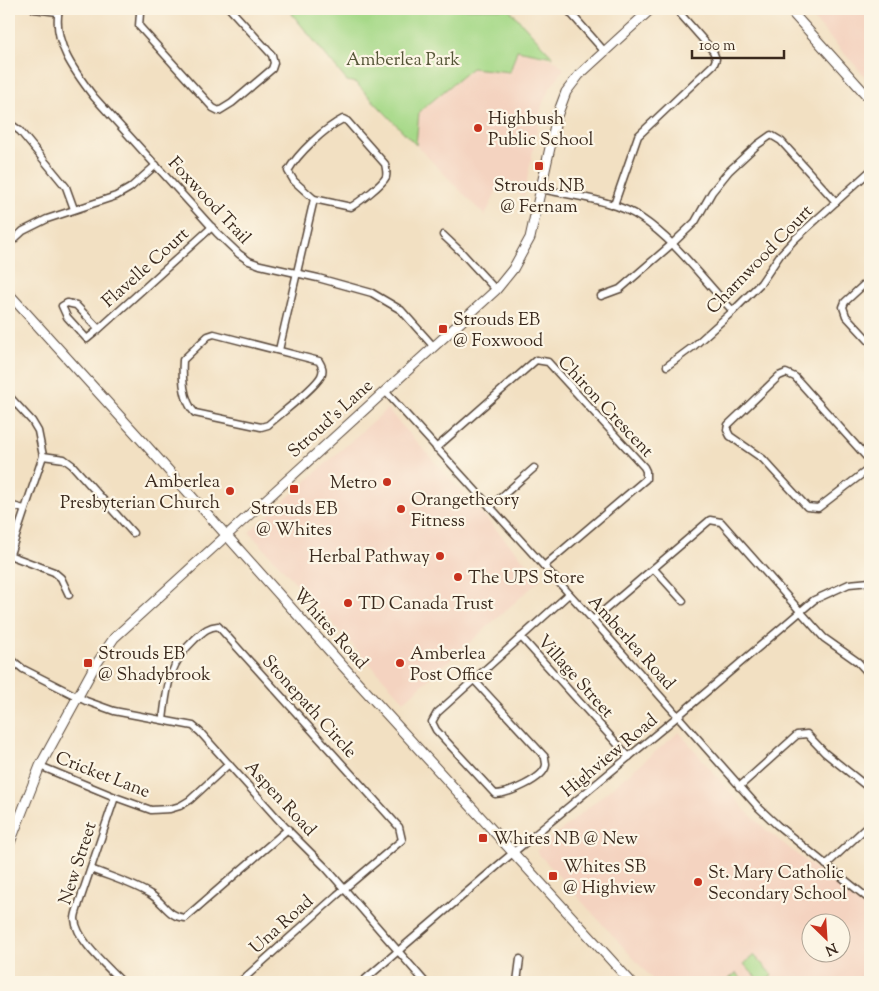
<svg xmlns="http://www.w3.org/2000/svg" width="879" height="991" font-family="'Sorts Mill Goudy',serif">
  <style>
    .built { fill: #f4d3c0; fill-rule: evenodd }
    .green { fill: #a6d988; stroke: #708253 }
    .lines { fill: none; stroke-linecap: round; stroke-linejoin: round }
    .street-casing { stroke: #564537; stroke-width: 9 }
    .secondary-casing { stroke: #564537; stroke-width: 11 }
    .street { stroke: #fff; stroke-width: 6 }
    .secondary { stroke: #fff; stroke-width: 9 }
    .poi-dot { fill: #c8321e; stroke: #fcf5e5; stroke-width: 2 }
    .labels { text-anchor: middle; stroke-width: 4.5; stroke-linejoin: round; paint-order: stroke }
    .park-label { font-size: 18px; fill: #565638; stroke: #fcf5e5 }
    .poi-label { font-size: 18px; fill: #3b2a1e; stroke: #fcf5e5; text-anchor: start }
    .street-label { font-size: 18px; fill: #3b2a1e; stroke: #fcf5e5 }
  </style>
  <rect width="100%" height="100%" fill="#fcf5e5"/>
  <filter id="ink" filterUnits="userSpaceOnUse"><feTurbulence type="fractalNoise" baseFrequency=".02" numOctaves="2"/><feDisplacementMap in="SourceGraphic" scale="10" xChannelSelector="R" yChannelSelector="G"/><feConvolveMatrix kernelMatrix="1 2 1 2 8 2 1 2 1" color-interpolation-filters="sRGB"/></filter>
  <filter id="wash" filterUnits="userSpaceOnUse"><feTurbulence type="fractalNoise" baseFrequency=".0096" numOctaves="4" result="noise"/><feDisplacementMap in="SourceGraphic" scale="20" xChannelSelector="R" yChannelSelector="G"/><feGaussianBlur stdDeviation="1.12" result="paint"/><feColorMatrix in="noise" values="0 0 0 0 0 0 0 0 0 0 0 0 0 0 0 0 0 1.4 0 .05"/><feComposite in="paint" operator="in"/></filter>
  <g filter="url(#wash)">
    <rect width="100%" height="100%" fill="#f2e0c2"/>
    <!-- built -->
    <g class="built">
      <path d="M804 9H870V82L808 13Z"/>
      <path d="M517 50 555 60 564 69 550 88 542 105 524 196 499 185 485 216 416 145 419 112 472 68 510 72Z"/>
      <path d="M387 409 541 579 404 701 249 532Z"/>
      <path d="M679 732 746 811 763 827 870 913V982H655L536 851ZM812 924H842V954H812Z"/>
    </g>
    <!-- green -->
    <g class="green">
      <path d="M294 9H509L553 57 517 50 510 72 472 68 419 112 416 145 356 83 347 81 292 14Z"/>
      <path d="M754 955 772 975 764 982H760L744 964Z"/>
      <path d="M736 973 744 982H725Z"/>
    </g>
  </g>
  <g filter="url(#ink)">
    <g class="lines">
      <defs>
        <g id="street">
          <path d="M34 9 58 12"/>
          <path d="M59 9C52 42 75 72 94 97L217 233 239 254 249 261 260 265 318 278 372 293 401 310 434 347"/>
          <path d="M145 9 140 13 139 26 213 108 219 111 232 103 272 69 274 63 272 55 230 9"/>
          <path d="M567 9 605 52"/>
          <path d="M343 119 347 121 385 164C386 168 387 173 386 177 382 185 359 202 351 207L314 199 294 181 288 171C298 153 325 128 343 119Z"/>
          <path d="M9 123 20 131 66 187 74 209"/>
          <path d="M542 189C572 196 615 200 641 218 677 242 703 280 733 311"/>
          <path d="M614 205 638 136 714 64 716 59 713 51 676 9"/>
          <path d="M443 235 462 253 496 290"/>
          <path d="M9 244 23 231 47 219 116 196 130 188 156 165"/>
          <path d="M870 279 845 302 843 307 846 316 870 342"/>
          <path d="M601 296 620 289 672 244 695 222 712 192 729 171 757 145 771 135 781 141 836 202"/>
          <path d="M99 329 76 305 67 303 62 306 67 317 87 339 99 329 212 227"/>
          <path d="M214 334 319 361C322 366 324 370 321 376 315 388 280 414 268 425L261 427 195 413C183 401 182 376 183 360L208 336Z"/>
          <path d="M279 350 314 199"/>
          <path d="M667 366 694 346 733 311 761 283 780 255 795 239 870 171"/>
          <path d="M385 391 593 620 759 808 777 825 870 900"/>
          <path d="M9 396 32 421 38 431 43 456 9 557"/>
          <path d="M436 448 536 360 548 362 644 467 646 471V479L544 566"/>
          <path d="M43 456 64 459 72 465 133 533"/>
          <path d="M870 461 795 377 786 373 779 376 728 425 727 430 730 436 763 459 807 507 818 508 870 468"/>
          <path d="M9 505 24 509"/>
          <path d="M490 507 534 468"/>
          <path d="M9 555 54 572 61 578 69 595"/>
          <path d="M654 569 683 601"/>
          <path d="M593 620 703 526 710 520 721 522 824 638 858 662 870 675"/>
          <path d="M521 637 629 757"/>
          <path d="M9 656 12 660 23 669 86 701 114 711 193 726 200 732 286 828 327 869 425 982"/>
          <path d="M474 680 545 757C545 760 546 762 546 765 544 779 508 794 495 794L436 730 432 722 437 713 569 594"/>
          <path d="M163 720C167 686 169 663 195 639 203 632 207 627 218 626L399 827 402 840 337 895 240 982"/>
          <path d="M40 766 115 797 151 810 170 809 180 806 190 800 229 764"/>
          <path d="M739 787 797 735 807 734 825 753 870 789"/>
          <path d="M115 797 79 903C78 908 75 914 75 919 76 940 108 967 122 982"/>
          <path d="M826 865 870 824"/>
          <path d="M91 869C110 877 132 883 150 894 164 902 168 917 185 918L288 829"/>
          <path d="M362 982 502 862 678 716 814 600 849 584 870 582"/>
          <path d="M517 982 520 959"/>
        </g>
        <g id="secondary">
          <path d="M789 9 870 99"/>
          <path d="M9 294 145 444 342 665 631 982"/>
          <path d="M9 845 40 766 93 669 114 638 496 290 513 269 530 238 557 116 566 92 579 75 651 9"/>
        </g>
      </defs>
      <!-- street casing -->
      <use href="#street" class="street-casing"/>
      <!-- secondary casing -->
      <use href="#secondary" class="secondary-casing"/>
      <!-- street -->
      <use href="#street" class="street"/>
      <!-- secondary -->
      <use href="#secondary" class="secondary"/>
    </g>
  </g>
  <!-- markers -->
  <g class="poi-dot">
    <circle cx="478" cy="128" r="5"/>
    <rect x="534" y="161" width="10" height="10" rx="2.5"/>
    <rect x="438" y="324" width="10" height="10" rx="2.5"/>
    <circle cx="387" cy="482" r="5"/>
    <rect x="289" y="484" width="10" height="10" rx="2.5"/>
    <circle cx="230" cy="491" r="5"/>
    <circle cx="401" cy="509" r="5"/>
    <circle cx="440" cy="556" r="5"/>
    <circle cx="458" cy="577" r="5"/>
    <circle cx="348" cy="603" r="5"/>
    <rect x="83" y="658" width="10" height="10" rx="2.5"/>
    <circle cx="400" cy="663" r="5"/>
    <rect x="478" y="833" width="10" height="10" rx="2.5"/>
    <rect x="548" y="871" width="10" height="10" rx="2.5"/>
    <circle cx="698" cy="882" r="5"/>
  </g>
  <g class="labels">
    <!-- park labels -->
    <g class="park-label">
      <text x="403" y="65">Amberlea Park</text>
    </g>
    <!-- poi labels -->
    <g class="poi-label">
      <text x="488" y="124">Highbush<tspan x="488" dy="21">Public School</tspan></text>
      <text x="539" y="191" text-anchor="middle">Strouds NB<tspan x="539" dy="21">@ Fernam</tspan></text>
      <text x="453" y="325">Strouds EB<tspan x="453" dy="21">@ Foxwood</tspan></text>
      <text x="220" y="487" text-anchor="end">Amberlea<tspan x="220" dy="21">Presbyterian Church</tspan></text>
      <text x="377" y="488" text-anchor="end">Metro</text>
      <text x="411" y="505">Orangetheory<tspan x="411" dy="21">Fitness</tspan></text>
      <text x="294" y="514" text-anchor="middle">Strouds EB<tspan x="294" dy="21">@ Whites</tspan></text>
      <text x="430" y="562" text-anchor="end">Herbal Pathway</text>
      <text x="468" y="583">The UPS Store</text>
      <text x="358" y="609">TD Canada Trust</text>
      <text x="98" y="659">Strouds EB<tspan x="98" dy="21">@ Shadybrook</tspan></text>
      <text x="410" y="659">Amberlea<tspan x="410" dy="21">Post Office</tspan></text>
      <text x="493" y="844">Whites NB @ New</text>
      <text x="563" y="872">Whites SB<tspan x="563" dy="21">@ Highview</tspan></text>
      <text x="708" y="878">St. Mary Catholic<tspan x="708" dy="21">Secondary School</tspan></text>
    </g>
    <!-- street labels -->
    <g class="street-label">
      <text transform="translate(210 200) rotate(47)" y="6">Foxwood Trail</text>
      <text transform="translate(759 259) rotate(-46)" y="6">Charnwood Court</text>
      <text transform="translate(145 267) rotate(-42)" y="6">Flavelle Court</text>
      <text transform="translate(606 406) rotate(47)" y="6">Chiron Crescent</text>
      <text transform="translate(330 418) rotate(-42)" y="6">Stroud's Lane</text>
      <text transform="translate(331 628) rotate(48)" y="6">Whites Road</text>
      <text transform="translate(632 642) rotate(48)" y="6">Amberlea Road</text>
      <text transform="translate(576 676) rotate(48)" y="6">Village Street</text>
      <text transform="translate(310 706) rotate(48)" y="6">Stonepath Circle</text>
      <text transform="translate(609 755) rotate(-40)" y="6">Highview Road</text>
      <text transform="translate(103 774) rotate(21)" y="6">Cricket Lane</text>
      <text transform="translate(281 798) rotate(47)" y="6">Aspen Road</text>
      <text transform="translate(77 863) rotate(-72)" y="6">New Street</text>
      <text transform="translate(281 924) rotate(-42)" y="6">Una Road</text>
    </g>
  </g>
  <!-- margin -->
  <rect width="879" height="991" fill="none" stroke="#fcf5e5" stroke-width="30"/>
  <!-- north arrow -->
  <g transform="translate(826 938) rotate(155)"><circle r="24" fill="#fcf5e5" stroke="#afa495"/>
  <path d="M0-4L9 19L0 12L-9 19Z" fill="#c8321e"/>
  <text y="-8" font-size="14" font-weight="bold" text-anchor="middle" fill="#3b2a1e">N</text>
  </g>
  <!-- scale -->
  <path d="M692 50v8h92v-8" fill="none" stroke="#3b2a1e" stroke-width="2.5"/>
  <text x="699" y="50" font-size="15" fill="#3b2a1e" stroke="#fcf5e5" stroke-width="4" paint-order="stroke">100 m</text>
</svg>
